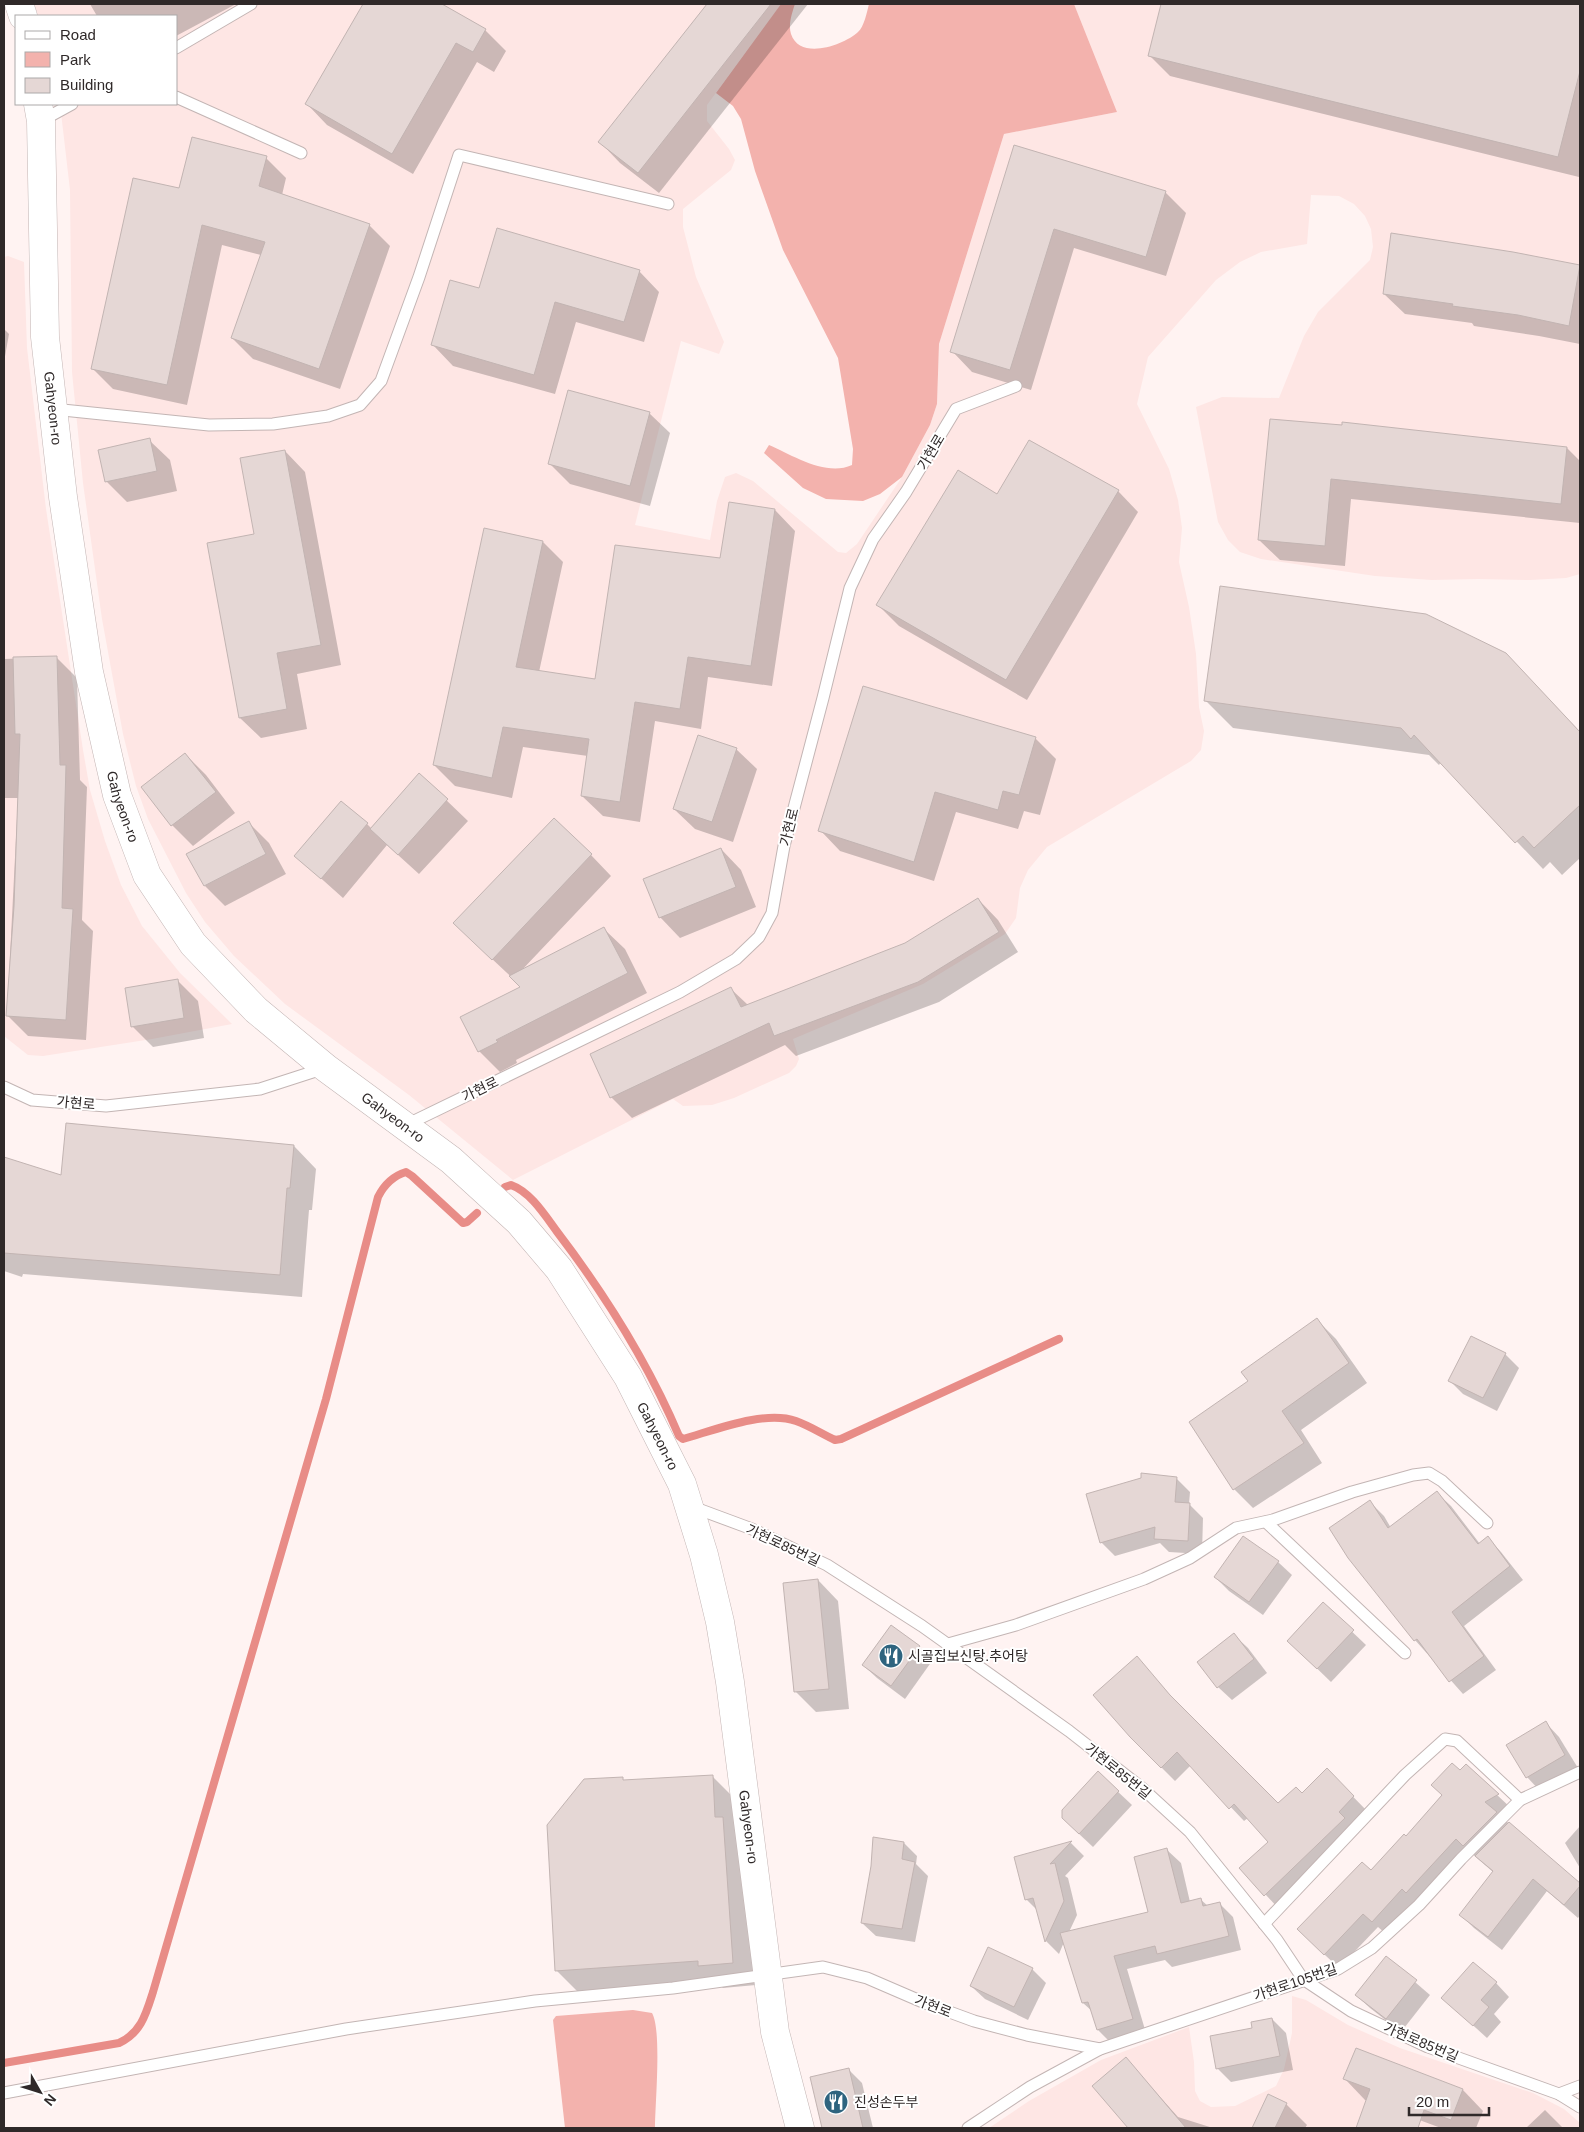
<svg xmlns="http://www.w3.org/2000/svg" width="1584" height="2132" font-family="Arial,'Noto Sans KR',sans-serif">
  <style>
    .built { fill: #fee6e4 }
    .green { fill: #f3b2ad }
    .shadow { fill: #0003 }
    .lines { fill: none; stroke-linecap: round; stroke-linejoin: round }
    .stream { stroke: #e88c87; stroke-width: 8 }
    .building { fill: #e5d7d5; stroke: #c2b4b2 }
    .service-casing { stroke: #c3b5b4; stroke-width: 13 }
    .tertiary-casing { stroke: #c3b5b4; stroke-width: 29 }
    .service { stroke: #fff; stroke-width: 11 }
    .tertiary { stroke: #fff; stroke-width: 28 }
    .labels { text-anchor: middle; stroke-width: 4; stroke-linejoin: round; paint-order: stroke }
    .street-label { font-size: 14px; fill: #2f2929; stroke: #fff }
    .poi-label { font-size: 14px; fill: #2f2929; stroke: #fff; text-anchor: start }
  </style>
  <rect width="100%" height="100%" fill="#fff3f2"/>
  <!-- built -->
  <g class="built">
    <path d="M34 4H781L707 105V121L729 149 735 160 731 170 683 209V227L696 277 724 342 719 354 681 341 635 525 710 540 717 501 725 477 736 473 753 481 838 552 846 553 857 544 902 477 930 425 937 404 939 344 1004 134 1117 112 1074 4H1580V574L1566 578 1530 580 1478 579 1432 580 1375 576 1261 559 1240 552 1228 540 1218 522 1196 407 1222 397 1279 398 1304 336 1318 312 1370 260 1373 247 1371 229 1365 216 1354 204 1339 196 1311 195 1307 244 1261 252 1240 262 1216 280 1148 357 1137 404 1169 469 1178 500 1182 528 1179 562 1189 607 1196 654 1199 707 1204 731 1201 750 1191 761 1047 847 1028 870 1020 888 1016 918 1005 934 923 984 793 1039 799 1059 796 1066 789 1073 734 1098 712 1105 683 1106 673 1099 513 1180 409 1095 285 1004 234 956 205 922 186 893 148 819 136 786 123 734 102 619 83 483 72 372 70 190 60 104H176V16H38Z"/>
    <path d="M8 256 24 262 27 348 46 509 83 750 90 790 105 841 121 885 142 926 180 973 232 1024 152 1039 43 1056 28 1055 4 1036V257Z"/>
    <path d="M1292 1996 1306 2000 1348 2025 1400 2048 1533 2093 1564 2109 1580 2123V2128H989L1029 2101 1101 2060 1189 2027 1194 2062 1195 2091 1200 2101 1211 2107 1235 2106 1276 2086 1284 2069 1292 2033Z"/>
  </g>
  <!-- green -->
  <g class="green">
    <path d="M781 4H795C792 13 788 25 791 34 800 61 844 45 858 32 864 27 867 12 869 4H1074L1117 112 1004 134 939 344 937 404 930 425 902 477 880 494 863 501 826 499 803 488 764 453 769 445C792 455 826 477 852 465L853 449 838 358 783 250 755 171 741 119 733 106 716 93Z"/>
    <path d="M633 2010 652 2013C662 2030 655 2105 655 2128H565L553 2020 556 2016Z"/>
  </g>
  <!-- shadow -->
  <g class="shadow">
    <path d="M90 4H236L176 36V16H97Z"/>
    <path d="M364 4H439L485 30 506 51 494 72 477 62 413 174 327 125 307 104Z"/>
    <path d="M709 4H808L659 193 620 163 600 142Z"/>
    <path d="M1162 4H1580V171L1579 177 1170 76 1149 55Z"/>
    <path d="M1015 146 1165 192 1186 213 1166 276 1074 248 1031 390 972 372 952 351Z"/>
    <path d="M266 158 286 178 282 195 369 225 390 246 340 389 253 359 232 338 261 255 222 245 187 405 113 389 92 368 180 190Z"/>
    <path d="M1392 235 1580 266V344L1539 336 1474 326 1472 323 1405 314 1384 294Z"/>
    <path d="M639 271 659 292 644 342 576 322 555 394 453 366 433 345 480 290Z"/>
    <path d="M4 329 9 334 4 362Z"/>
    <path d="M649 413 670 433 650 506 570 484 550 464Z"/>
    <path d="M1343 424 1567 448 1580 461V523L1351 499 1345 566 1280 560 1259 540Z"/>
    <path d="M149 440 170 460 177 491 127 502 106 481Z"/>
    <path d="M285 451 305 472 341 665 297 674 307 729 261 738 240 718 255 535Z"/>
    <path d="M1118 491 1138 512 1027 700 899 626 878 605Z"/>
    <path d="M730 504 775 510 795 531 772 686 708 677 701 729 655 721 640 822 603 816 582 796 588 756 523 747 512 798 455 786 434 765 543 542 563 562 539 672 596 681 721 560Z"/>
    <path d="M1506 654 1580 732V858L1562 875 1550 862 1543 869 1441 762 1439 765 1429 755 1233 728 1206 701Z"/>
    <path d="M56 657 77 678 80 780 87 787 82 920 93 931 86 1040 28 1036 7 1015 18 798H4V659Z"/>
    <path d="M1035 738 1056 759 1040 815 1024 811 1018 829 956 812 934 881 840 851 820 830Z"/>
    <path d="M736 749 757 769 733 842 695 829 674 809Z"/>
    <path d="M185 754 206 775 235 813 193 846 172 825 143 787Z"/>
    <path d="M420 775 468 821 419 874 387 845 343 898 296 856 367 824 371 828Z"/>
    <path d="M249 823 269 843 286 874 225 906 205 886Z"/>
    <path d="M721 849 741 870 756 907 680 938 660 917Z"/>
    <path d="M591 855 611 876 520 972 604 929 625 949 647 993 516 1060 517 1063 500 1072 479 1051 522 987 475 943Z"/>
    <path d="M978 899 998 920 1018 952 939 1002 796 1056 785 1045 632 1118 611 1097 731 989 748 1005 906 944Z"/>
    <path d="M177 980 198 1001 204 1038 153 1047 133 1027Z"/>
    <path d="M294 1146 316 1169 312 1210H309L302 1297 23 1274 22 1277 4 1271V1158L62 1177Z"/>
    <path d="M1317 1320 1336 1339 1367 1383 1301 1430 1322 1463 1253 1508 1234 1489 1250 1381Z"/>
    <path d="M1505 1354 1519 1368 1497 1411 1463 1394 1450 1381Z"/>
    <path d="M1176 1478 1190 1492 1189 1504 1203 1518 1202 1554 1169 1552 1160 1543 1115 1556 1101 1542Z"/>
    <path d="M1437 1493 1451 1506 1480 1544 1488 1538 1501 1552 1523 1580 1464 1626 1496 1670 1463 1694 1415 1640 1349 1557 1370 1502 1384 1516 1391 1528Z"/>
    <path d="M1278 1562 1292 1575 1263 1615 1229 1591 1215 1577Z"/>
    <path d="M818 1580 838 1601 849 1709 816 1712 796 1692Z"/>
    <path d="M1323 1604 1366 1645 1331 1682 1302 1654Z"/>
    <path d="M1234 1635 1248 1648 1267 1673 1232 1700 1218 1687Z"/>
    <path d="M919 1647 932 1661 905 1699 877 1678 863 1665Z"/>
    <path d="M1137 1658 1183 1710 1278 1805 1302 1795 1327 1770 1367 1811 1278 1908 1241 1868 1270 1842 1248 1818 1244 1821 1191 1765 1175 1781 1131 1737Z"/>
    <path d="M1546 1723 1559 1737 1578 1768 1540 1791 1527 1777Z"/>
    <path d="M1466 1766 1511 1808 1499 1815 1580 1885V1915L1578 1918 1547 1891 1502 1950 1474 1928 1461 1915 1493 1872 1470 1852 1386 1934 1378 1927 1339 1968 1312 1943 1371 1872 1406 1838Z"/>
    <path d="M1098 1773 1132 1805 1093 1847 1077 1832Z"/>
    <path d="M712 1776 735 1799 756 1985 723 1988 718 1984 579 1993 556 1970 622 1779 625 1781Z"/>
    <path d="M1580 1826V1868L1565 1843Z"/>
    <path d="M904 1843 917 1856 916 1864 928 1876 915 1942 876 1936 862 1923 872 1866Z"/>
    <path d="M1071 1843 1084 1856 1065 1876 1068 1878 1077 1915 1069 1932 1150 1913 1167 1850 1181 1863 1190 1902 1200 1899 1208 1906 1220 1904 1233 1917 1241 1950 1172 1967 1165 1960 1127 1969 1146 2033 1111 2043 1098 2030 1093 2012 1083 2003 1064 1942 1059 1954 1046 1941 1038 1911 1026 1899 1015 1858Z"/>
    <path d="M1386 1957 1430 1995 1401 2032 1370 2008 1356 1995Z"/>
    <path d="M1032 1969 1046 1983 1028 2020 985 1999 971 1986Z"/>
    <path d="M1496 1983 1509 1997 1494 2014 1501 2022 1487 2038 1443 1998Z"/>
    <path d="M1272 2019 1286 2033 1293 2070 1231 2082 1217 2068 1253 2029Z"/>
    <path d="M1356 2050 1463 2090 1483 2111 1476 2128H1441L1365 2100 1345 2079Z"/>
    <path d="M1126 2059 1178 2117 1213 2128H1130L1094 2086Z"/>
    <path d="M848 2069 862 2083 873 2128H824L812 2078Z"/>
    <path d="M1269 2096 1286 2104 1307 2125 1305 2128H1254Z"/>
    <path d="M1545 2110 1563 2128H1526Z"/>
  </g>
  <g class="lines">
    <!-- stream -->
    <g class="stream">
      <path d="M505 1187 511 1185C531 1192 546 1217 558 1233 606 1296 648 1363 679 1436L683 1439C715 1430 764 1410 796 1421 810 1426 822 1434 835 1440L841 1439 1059 1339"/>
      <path d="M4 2063 119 2043C141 2033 146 2014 153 1992L326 1399 378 1197C384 1185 393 1176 406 1172L412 1176 463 1223 467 1222 477 1213"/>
    </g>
  </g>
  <!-- building -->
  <g class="building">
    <path d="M363 4H442L486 29 473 52 456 43 392 154 305 104Z"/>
    <path d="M707 4H771L638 173 598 142Z"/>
    <path d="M1161 4H1580V71L1558 157 1148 56Z"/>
    <path d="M192 137 267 156 259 186 370 224 319 369 231 338 265 242 202 225 167 385 91 369 133 178 179 188Z"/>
    <path d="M1014 145 1166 191 1146 257 1054 229 1010 370 950 352Z"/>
    <path d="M497 228 640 270 624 322 555 302 534 375 431 345 450 280 479 288Z"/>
    <path d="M1391 233 1513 252 1580 265 1569 326 1518 315 1452 306 1453 304 1383 294Z"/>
    <path d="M568 390 650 412 630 486 548 464Z"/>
    <path d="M1270 419 1342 425V422L1567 447 1561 504 1331 479 1325 546 1258 540Z"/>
    <path d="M150 438 157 471 105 482 98 450Z"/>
    <path d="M1029 440 1119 490 1006 680 876 605 958 470 997 494Z"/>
    <path d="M285 450 321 645 277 653 287 709 239 718 207 543 254 534 240 458Z"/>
    <path d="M729 502 775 509 751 666 688 657 680 709 635 702 620 802 581 796 589 739 503 727 492 778 433 765 484 528 543 541 516 667 595 679 615 545 720 558Z"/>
    <path d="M1220 586 1426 614 1506 653 1580 732V805L1534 848 1523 836 1515 843 1414 735 1411 739 1401 728 1204 701Z"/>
    <path d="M57 656 60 765H66L62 908 73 909 66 1020 6 1016 14 906 20 734H15L13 657Z"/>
    <path d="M863 686 1036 737 1019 795 1003 791 998 810 935 792 914 862 818 831Z"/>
    <path d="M698 735 737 748 712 822 673 809Z"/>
    <path d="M185 753 216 792 171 826 141 787Z"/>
    <path d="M419 773 448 799 398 855 370 829Z"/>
    <path d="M341 801 368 823 321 879 294 856Z"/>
    <path d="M554 818 592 854 492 960 453 923Z"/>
    <path d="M249 821 266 854 204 886 186 854Z"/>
    <path d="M721 848 736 887 659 918 643 879Z"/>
    <path d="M978 898 999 932 918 982 774 1036 769 1023 610 1098 590 1054 731 987 741 1007 905 943Z"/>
    <path d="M604 927 628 973 496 1040 498 1042 478 1052 460 1017 520 987 509 976Z"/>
    <path d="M178 979 184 1018 131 1027 125 988Z"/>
    <path d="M66 1123 294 1145 290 1188H287L280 1275 4 1253V1157L61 1175Z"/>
    <path d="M1317 1318 1349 1363 1282 1411 1304 1443 1233 1490 1189 1422 1248 1381 1241 1372Z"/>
    <path d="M1471 1336 1506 1353 1483 1398 1448 1381Z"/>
    <path d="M1141 1473 1177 1477 1175 1502 1190 1503 1188 1541 1154 1539 1155 1527 1100 1543 1086 1494 1141 1478Z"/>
    <path d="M1437 1491 1478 1544 1488 1536 1510 1566 1452 1612 1484 1656 1449 1682 1417 1639 1414 1641 1348 1558 1329 1528 1370 1500 1388 1528Z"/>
    <path d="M1243 1536 1279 1561 1249 1602 1214 1577Z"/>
    <path d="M818 1579 829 1689 794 1692 783 1583Z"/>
    <path d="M1323 1602 1354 1630 1317 1669 1287 1641Z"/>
    <path d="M891 1625 920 1646 891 1686 862 1665Z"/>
    <path d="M1234 1633 1254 1659 1217 1688 1197 1662Z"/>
    <path d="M1137 1656 1170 1695 1278 1803 1296 1787 1302 1793 1327 1768 1354 1796 1339 1812 1345 1818 1264 1896 1239 1868 1268 1842 1234 1804 1229 1809 1177 1752 1161 1768 1130 1737 1093 1695Z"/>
    <path d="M1546 1721 1565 1755 1526 1778 1506 1745Z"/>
    <path d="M1452 1763 1460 1770 1466 1764 1499 1794 1485 1802 1497 1812 1463 1846 1456 1839 1406 1893 1402 1889 1372 1922 1363 1914 1324 1955 1297 1929 1362 1862 1371 1870 1404 1834 1406 1836 1442 1795 1431 1785Z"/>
    <path d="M1098 1771 1119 1791 1079 1834 1062 1818V1810Z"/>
    <path d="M713 1775 715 1817H723L733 1963 698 1966V1961L555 1971 547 1825 584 1779 623 1777V1780Z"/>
    <path d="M1509 1822 1580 1883V1886L1564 1905 1533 1879 1488 1937 1459 1915 1493 1871 1475 1856Z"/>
    <path d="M873 1837 904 1842 902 1859 915 1862 902 1929 861 1923 871 1866Z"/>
    <path d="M1072 1841 1050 1864 1055 1863 1064 1901 1045 1942 1033 1898 1025 1900 1014 1857Z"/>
    <path d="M1167 1848 1181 1903 1201 1898 1203 1906 1220 1902 1229 1936 1157 1954 1155 1946 1114 1956 1133 2019 1097 2030 1088 2002 1082 2003 1060 1933 1148 1912 1134 1857Z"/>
    <path d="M988 1947 1033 1968 1014 2007 970 1986Z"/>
    <path d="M1386 1956 1417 1980 1386 2019 1355 1995Z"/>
    <path d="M1473 1962 1497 1982 1481 2000 1489 2007 1473 2026 1441 1998Z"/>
    <path d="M1272 2018 1280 2056 1216 2069 1210 2036 1252 2028 1251 2022Z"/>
    <path d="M1356 2048 1463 2089 1451 2120 1424 2110 1418 2128H1356L1370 2089 1343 2079Z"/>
    <path d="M1126 2057 1186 2128H1128L1092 2086Z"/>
    <path d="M849 2068 863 2128H822L810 2077Z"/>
    <path d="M1268 2094 1287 2103 1275 2128H1252Z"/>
  </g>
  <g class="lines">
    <defs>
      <g id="service">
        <path d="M176 48 251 4"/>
        <path d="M176 97 301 153"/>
        <path d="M41 121 72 104"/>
        <path d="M53 409 209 425 273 424 328 416 360 405 381 381 419 277 459 155 668 204"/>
        <path d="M4 1087 32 1100 106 1106 260 1089 325 1068"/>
        <path d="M406 1125 680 992 736 959 759 937 772 913 784 846 823 698 850 588 873 539 906 492 956 409 1016 386"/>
        <path d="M690 1506 752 1529 827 1565 922 1626 1069 1731 1142 1788 1190 1832 1277 1940 1303 1979 1351 2011 1428 2047 1559 2094 1580 2107"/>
        <path d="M1266 1522 1405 1653"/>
        <path d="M948 1644 1016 1625 1144 1579 1190 1558 1236 1528 1273 1520 1352 1492 1413 1475 1429 1473 1442 1481 1487 1523"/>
        <path d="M1264 1924 1405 1775 1445 1739 1457 1741 1520 1800"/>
        <path d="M4 2093 346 2029 535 2001 673 1988 823 1967 867 1978 925 2003 974 2021 1027 2035 1100 2049"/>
        <path d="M1559 2094 1580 2086"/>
        <path d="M968 2128 1030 2087 1100 2049 1338 1969 1372 1948 1419 1905 1461 1859 1520 1800 1580 1772"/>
      </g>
      <g id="tertiary">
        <path d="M19 4 23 16"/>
        <path id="s1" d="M38 104 41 121 45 337 63 497 89 672 117 795 147 875 193 944 256 1010 326 1068 451 1160 519 1222 559 1269 628 1377 682 1484 704 1555 720 1622 730 1682 775 2032 800 2128"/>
      </g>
    </defs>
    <!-- service casing -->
    <use href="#service" class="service-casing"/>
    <!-- tertiary casing -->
    <use href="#tertiary" class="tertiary-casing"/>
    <!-- service -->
    <use href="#service" class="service"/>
    <!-- tertiary -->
    <use href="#tertiary" class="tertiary"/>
  </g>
  <!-- icons -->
  <defs>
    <symbol id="restaurant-disc" viewBox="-11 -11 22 22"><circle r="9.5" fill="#2e647f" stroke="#fff"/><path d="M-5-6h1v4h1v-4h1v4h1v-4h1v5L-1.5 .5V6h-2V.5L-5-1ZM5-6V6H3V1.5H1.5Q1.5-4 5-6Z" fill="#fff"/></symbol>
  </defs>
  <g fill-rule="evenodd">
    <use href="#restaurant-disc" x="877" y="1642" width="28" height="28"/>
    <use href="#restaurant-disc" x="822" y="2088" width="28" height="28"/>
  </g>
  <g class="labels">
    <!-- street labels -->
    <g class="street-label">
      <text dy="5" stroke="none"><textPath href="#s1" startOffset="305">Gahyeon-ro</textPath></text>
      <text transform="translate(931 452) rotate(-59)" y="5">가현로</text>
      <text dy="5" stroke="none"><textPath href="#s1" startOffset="710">Gahyeon-ro</textPath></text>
      <text transform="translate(789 827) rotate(-76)" y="5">가현로</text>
      <text transform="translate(480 1089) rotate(-26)" y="5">가현로</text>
      <text transform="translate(76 1103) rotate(5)" y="5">가현로</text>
      <text dy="5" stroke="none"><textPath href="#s1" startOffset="1131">Gahyeon-ro</textPath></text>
      <text dy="5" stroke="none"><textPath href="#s1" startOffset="1551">Gahyeon-ro</textPath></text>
      <text transform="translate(783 1545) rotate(25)" y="5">가현로85번길</text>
      <text transform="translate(1118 1771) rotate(39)" y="5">가현로85번길</text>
      <text dy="5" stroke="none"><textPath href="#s1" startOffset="1955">Gahyeon-ro</textPath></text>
      <text transform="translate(1295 1982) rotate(-19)" y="5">가현로105번길</text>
      <text transform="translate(933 2006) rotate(21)" y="5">가현로</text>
      <text transform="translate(1421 2042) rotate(23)" y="5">가현로85번길</text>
    </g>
    <!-- poi labels -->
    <g class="poi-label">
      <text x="908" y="1661">시골집보신탕.추어탕</text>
      <text x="854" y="2107">진성손두부</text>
    </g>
  </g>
  <!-- border -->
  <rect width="1584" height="2132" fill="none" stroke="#2f2929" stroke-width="10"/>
  <!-- legend -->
  <rect x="15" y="15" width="162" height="90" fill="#ffffff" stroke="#aca9a9"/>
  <rect x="25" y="31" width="25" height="8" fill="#ffffff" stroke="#aca9a9"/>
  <text x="60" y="40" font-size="15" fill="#2f2929">Road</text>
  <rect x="25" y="52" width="25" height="15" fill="#f3b2ad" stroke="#aca9a9"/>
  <text x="60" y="65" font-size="15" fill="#2f2929">Park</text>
  <rect x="25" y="78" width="25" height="15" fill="#e5d7d5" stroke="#aca9a9"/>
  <text x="60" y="90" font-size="15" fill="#2f2929">Building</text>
  <!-- north arrow -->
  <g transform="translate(40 2092) rotate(129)" stroke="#ffffff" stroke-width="4" paint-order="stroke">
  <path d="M0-4L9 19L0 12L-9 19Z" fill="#2f2929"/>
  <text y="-8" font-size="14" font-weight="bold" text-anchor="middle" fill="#2f2929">N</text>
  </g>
  <!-- scale -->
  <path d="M1409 2107v8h80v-8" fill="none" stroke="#2f2929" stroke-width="2.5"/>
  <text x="1416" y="2107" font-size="15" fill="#2f2929" stroke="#ffffff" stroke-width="4" paint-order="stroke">20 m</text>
</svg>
